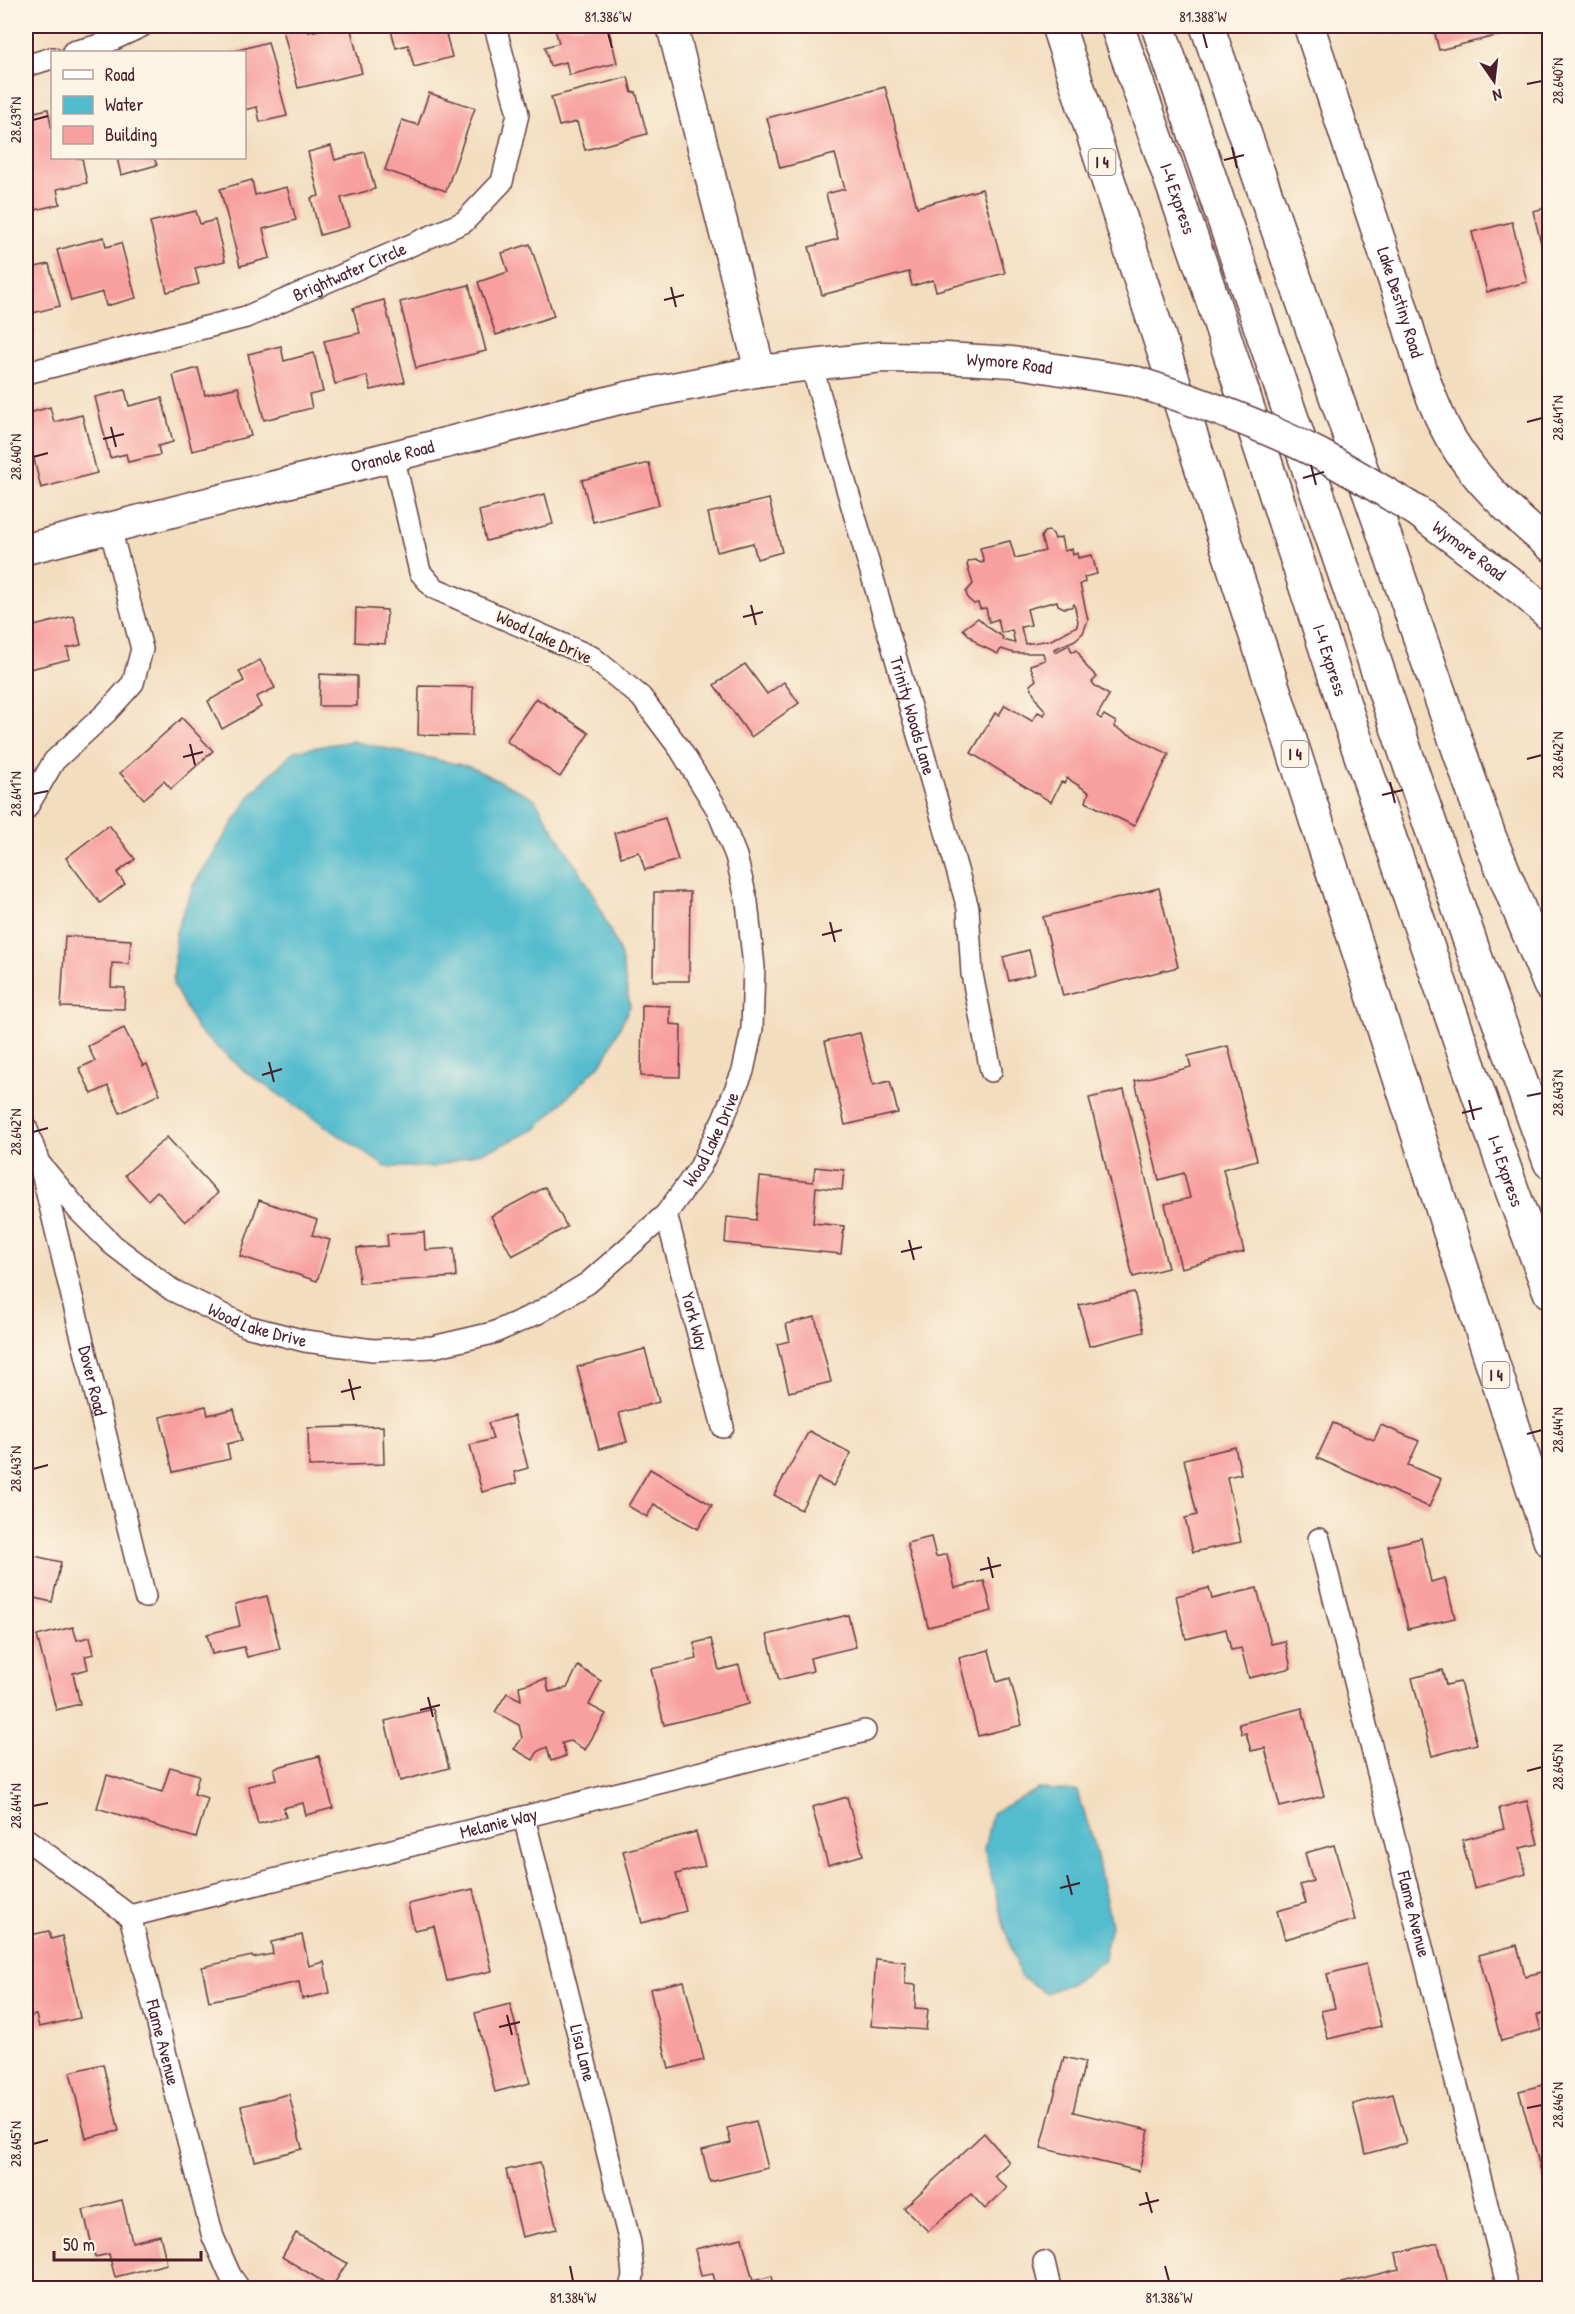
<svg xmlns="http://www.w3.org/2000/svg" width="1575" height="2314" font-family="'Patrick Hand',sans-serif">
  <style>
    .water { fill: #52bcce; stroke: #4e6e7c; stroke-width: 1.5 }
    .building { fill: #f7a09f; fill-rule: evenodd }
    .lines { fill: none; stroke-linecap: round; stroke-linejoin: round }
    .street-casing { stroke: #633c41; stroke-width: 24 }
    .secondary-casing { stroke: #633c41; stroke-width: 33 }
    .highway-casing { stroke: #633c41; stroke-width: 36 }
    .street { stroke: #fff; stroke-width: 21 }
    .secondary { stroke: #fff; stroke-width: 30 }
    .highway { stroke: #fff; stroke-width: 33 }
    .secondary-bridge-casing { stroke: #633c41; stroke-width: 33; stroke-linecap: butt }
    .secondary-bridge { stroke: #fff; stroke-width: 30 }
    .ticks { fill: none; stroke: #4a1f2b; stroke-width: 2 }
    .labels { text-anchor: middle; stroke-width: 4.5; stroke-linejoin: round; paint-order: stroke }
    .shield { fill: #fcf5e5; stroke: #7f5f63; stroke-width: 1.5 }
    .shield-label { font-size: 16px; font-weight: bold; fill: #4a1f2b }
    .street-label { font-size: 18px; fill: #4a1f2b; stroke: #fcf5e5 }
    .neatline { fill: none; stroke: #4a1f2b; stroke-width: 2 }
    .ticks-label { font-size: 15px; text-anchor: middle; fill: #4a1f2b }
  </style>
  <rect width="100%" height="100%" fill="#fcf5e5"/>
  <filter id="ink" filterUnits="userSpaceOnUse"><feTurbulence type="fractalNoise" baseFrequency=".0167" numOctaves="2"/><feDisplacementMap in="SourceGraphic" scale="12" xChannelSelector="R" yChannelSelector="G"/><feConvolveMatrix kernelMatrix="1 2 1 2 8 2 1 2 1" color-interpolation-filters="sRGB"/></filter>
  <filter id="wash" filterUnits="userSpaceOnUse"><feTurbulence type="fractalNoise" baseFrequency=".008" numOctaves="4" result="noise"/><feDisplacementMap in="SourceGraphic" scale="24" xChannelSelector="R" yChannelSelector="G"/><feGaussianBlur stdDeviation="1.35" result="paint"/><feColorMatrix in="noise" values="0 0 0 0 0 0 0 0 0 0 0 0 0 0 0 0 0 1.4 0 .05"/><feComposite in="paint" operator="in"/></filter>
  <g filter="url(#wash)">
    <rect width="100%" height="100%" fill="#f3ddbf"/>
    <!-- water -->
    <g class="water">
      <path d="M352 741 470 767 534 798 592 891 620 953 630 1006 604 1060 536 1129 497 1147 434 1167H386L247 1073 197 1030 173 984 176 932 194 884 253 792 294 751Z"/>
      <path d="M1038 1789 1077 1791 1094 1843 1111 1925 1103 1961 1074 1982 1046 1993 1021 1977 1004 1926 984 1849 992 1813Z"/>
    </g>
    <g id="blocks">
      <!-- building -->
      <g class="building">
        <path d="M282 26H308L309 32 337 26H350L362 73 298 88Z"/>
        <path d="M390 26H444L452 57 414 67 408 45 396 48Z"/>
        <path d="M554 26H608L617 63 569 75 566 62 550 66 545 47 559 43Z"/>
        <path d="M1433 26H1536L1439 50Z"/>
        <path d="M268 42 287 116 260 122 257 107 244 110V52H231Z"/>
        <path d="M628 77 632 93 636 92 647 134 585 150 577 122 559 126 551 97Z"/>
        <path d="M885 87 917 207 982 189 1005 273 936 291 933 280 912 286 909 272 822 295 809 247 838 239 826 194 845 189 835 154 780 168 767 118Z"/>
        <path d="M429 93 475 108 446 191 385 170 402 120 418 125Z"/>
        <path d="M48 109 52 130V158H82L87 183 57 189 60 204 31 211 26 187V148L31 147 26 114Z"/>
        <path d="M331 146 335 160 365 152 375 189 341 198 349 227 320 235 311 198 319 196 308 152Z"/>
        <path d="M117 158H154L157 165 121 175Z"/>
        <path d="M252 180 255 195 287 187 296 220 263 229 270 258 240 266 220 189Z"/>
        <path d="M1550 207V262L1546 263 1533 211Z"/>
        <path d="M196 211 200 224 215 220 225 261 195 268 199 284 167 292 150 222Z"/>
        <path d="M1512 222 1527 282 1487 292 1472 232Z"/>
        <path d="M104 237 106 247 121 243 136 298 106 306 103 292 71 301 57 250Z"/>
        <path d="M530 244 554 316 496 335 478 282 508 272 502 253Z"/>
        <path d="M49 264 60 306 29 314 33 329 26 331V269Z"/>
        <path d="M469 285 486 351 416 368 400 302Z"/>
        <path d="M384 300 405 382 371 390 367 376 335 384 324 341 360 333 353 308Z"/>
        <path d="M281 346 284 361 314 353 323 392 309 395 312 408 264 420 248 354Z"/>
        <path d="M198 368 205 395 238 387 251 436 192 451 173 375Z"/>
        <path d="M125 390 129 406 162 398 173 442 158 446 160 455 128 462 126 454 110 458 95 397Z"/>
        <path d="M50 407 54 422 82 415 97 473 41 488 26 427V414Z"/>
        <path d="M649 463 659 505 593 522 582 480Z"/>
        <path d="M545 494 553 524 486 541 479 511Z"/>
        <path d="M769 499 782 552 757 559 753 543 717 552 708 513Z"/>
        <path d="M1049 531 1053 534 1055 539 1061 537 1064 551 1072 549 1073 555 1077 553 1078 558 1092 555 1097 574 1084 577 1085 582 1080 584 1088 620 1083 633 1075 640 1054 649 1055 652 1069 645 1072 652 1077 650 1086 666 1097 677 1092 682 1095 686 1109 695 1097 716 1101 719 1104 715 1116 722 1114 727 1169 754 1134 826 1086 802 1089 792 1067 778 1065 783 1061 782 1051 802 971 753 995 713 999 715 1005 705 1032 721 1038 712 1044 715 1046 711 1038 702 1030 685 1036 680 1030 665 1045 660 1043 653H1014L1001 649 998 654 979 645 963 629 978 618 989 628 1003 637 1002 640 1015 643 1012 630 1001 633 998 619 989 622 986 608 980 609 978 603 974 604 968 599 966 592 973 584 967 565 969 561 975 560 981 563 984 562 980 548 1010 541 1015 558 1045 551 1041 537 1044 532ZM1057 601 1058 605 1064 608 1071 607 1074 604 1078 621 1077 626 1051 640 1025 644 1021 627 1031 625 1027 609Z"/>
        <path d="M356 608 387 610 385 644 355 642Z"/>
        <path d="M74 616 81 645 67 648 70 659 26 670V628Z"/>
        <path d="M260 660 275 688 256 697 261 707 222 729 208 701 244 681 239 671Z"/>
        <path d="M745 664 767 694 784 682 799 703 751 737 714 685Z"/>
        <path d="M320 674 357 676V706H319Z"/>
        <path d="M419 686 473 687 472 736 418 735Z"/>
        <path d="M536 698 589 733 560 777 506 741Z"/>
        <path d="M182 718 213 751 171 789 164 781 144 799 120 773Z"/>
        <path d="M665 818 678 860 645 870 639 852 621 857 614 833Z"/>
        <path d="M109 825 135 859 117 873 125 884 100 903 66 858Z"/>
        <path d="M1159 888 1178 967 1063 996 1043 917Z"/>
        <path d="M654 892H690L689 981H653Z"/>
        <path d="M65 936 131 940 129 964 112 963 111 987 125 988 124 1009 61 1007Z"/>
        <path d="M1029 950 1035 974 1009 981 1003 957Z"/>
        <path d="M642 1005 670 1006V1024L681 1025 680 1077 641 1076Z"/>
        <path d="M124 1028 143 1066 147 1064 160 1094 120 1113 108 1086 92 1094 79 1068 95 1061 88 1046Z"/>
        <path d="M860 1033 873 1085 890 1081 898 1113 845 1125 825 1041Z"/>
        <path d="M1228 1046 1257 1160 1223 1169 1244 1252 1181 1268 1165 1204 1190 1198 1184 1173 1159 1180 1135 1081 1191 1067 1188 1056Z"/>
        <path d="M1124 1090 1168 1268 1133 1277 1089 1098Z"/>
        <path d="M167 1137 218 1193 185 1222 157 1191 148 1200 125 1175Z"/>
        <path d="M815 1167 844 1170 842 1190 816 1187 813 1223 844 1226 841 1254 725 1243 727 1217 756 1220 760 1177 813 1182Z"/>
        <path d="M545 1187 567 1227 512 1256 491 1216Z"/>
        <path d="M259 1200 317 1220 312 1235 330 1240 317 1281 240 1256Z"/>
        <path d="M424 1232 425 1250 454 1248 456 1277 359 1283 357 1248 388 1246 387 1234Z"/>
        <path d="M1134 1292 1144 1332 1089 1346 1079 1305Z"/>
        <path d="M815 1317 831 1382 789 1392 777 1344 790 1341 786 1324Z"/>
        <path d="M645 1349 659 1402 619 1413 627 1442 599 1449 577 1367Z"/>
        <path d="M206 1406 208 1415 234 1409 242 1440 227 1444 230 1459 173 1472 160 1417Z"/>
        <path d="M514 1416 528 1468 514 1472 517 1483 482 1492 470 1445 493 1439 488 1423Z"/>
        <path d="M1333 1423 1374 1440 1381 1425 1419 1441 1408 1465 1441 1479 1429 1507 1317 1458Z"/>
        <path d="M383 1426 384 1464 309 1466 308 1428Z"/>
        <path d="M809 1431 851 1453 833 1486 818 1478 801 1510 774 1495Z"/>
        <path d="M1235 1447 1241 1474 1227 1477 1241 1542 1193 1552 1185 1518 1197 1515 1184 1459Z"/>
        <path d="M650 1469 712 1505 698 1529 654 1504 647 1517 628 1506Z"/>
        <path d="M931 1537 936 1557 947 1554 955 1588 984 1581 992 1611 928 1627 907 1543Z"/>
        <path d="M1421 1538 1431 1582 1445 1578 1455 1618 1408 1629 1388 1546Z"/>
        <path d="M26 1554 61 1562 52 1602 26 1596Z"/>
        <path d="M1209 1588 1212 1599 1257 1588 1271 1644 1285 1641 1291 1668 1249 1678 1241 1648 1231 1650 1226 1629 1186 1639 1176 1596Z"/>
        <path d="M267 1596 280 1649 247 1657 244 1647 212 1654 207 1634 240 1626 235 1604Z"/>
        <path d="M848 1615 856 1647 810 1658 813 1671 779 1680 767 1635Z"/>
        <path d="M73 1627 77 1640 90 1637 94 1654 85 1656 88 1669 73 1673 80 1704 56 1710 37 1636Z"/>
        <path d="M711 1639 719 1670 739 1665 749 1704 664 1725 651 1669 697 1659 694 1643Z"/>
        <path d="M989 1650 997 1682 1010 1678 1022 1725 978 1736 959 1658Z"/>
        <path d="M578 1666 601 1681 589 1705 606 1714 585 1750 571 1741 562 1743 566 1756 551 1761 547 1747 538 1751 533 1760 514 1749 522 1738 519 1725 495 1712 507 1693 521 1700 519 1686 546 1679 549 1692 567 1688Z"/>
        <path d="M1442 1670 1446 1685 1460 1682 1477 1744 1432 1756 1412 1678Z"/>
        <path d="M1302 1708 1324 1796 1280 1807 1265 1748 1251 1751 1246 1733 1242 1734 1239 1724Z"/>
        <path d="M433 1709 449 1768 400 1781 385 1721Z"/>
        <path d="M319 1756 333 1808 306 1815 303 1803 283 1808 286 1817 258 1824 248 1786 277 1779 274 1768Z"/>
        <path d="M170 1767 199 1775 194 1794 208 1798 196 1838 97 1808 107 1775 162 1792Z"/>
        <path d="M847 1797 863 1855 828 1865 812 1807Z"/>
        <path d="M1527 1801 1538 1844 1520 1848 1526 1874 1474 1888 1462 1840 1504 1829 1499 1808Z"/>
        <path d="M696 1832 705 1866 676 1874 686 1911 642 1923 623 1851Z"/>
        <path d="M1334 1845 1355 1920 1285 1939 1277 1911 1306 1903 1300 1885 1313 1881 1305 1853Z"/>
        <path d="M473 1889 492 1971 447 1981 434 1926 414 1930 408 1904Z"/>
        <path d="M49 1931 51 1939 62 1936 80 2018 39 2027 36 2015 26 2017V1992L30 1991 26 1971V1936Z"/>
        <path d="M302 1935 309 1966 324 1962 330 1993 302 1999 299 1982 209 2001 202 1967 252 1956 253 1958 273 1954 271 1942Z"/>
        <path d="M1517 1945 1525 1976 1542 1972 1550 2003V2012L1537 2015 1541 2030 1501 2041 1479 1955Z"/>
        <path d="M876 1959 906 1962 905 1984 916 1985 915 2008 928 2009 926 2030 871 2026Z"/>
        <path d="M1366 1964 1381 2026 1328 2039 1321 2011 1335 2008 1327 1974Z"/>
        <path d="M684 1981 704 2060 669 2069 650 1989Z"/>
        <path d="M510 2004 530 2083 495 2092 475 2013Z"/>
        <path d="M1064 2057 1085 2062 1073 2112 1149 2130 1139 2171 1041 2148Z"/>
        <path d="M103 2064 119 2131 86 2138 70 2072Z"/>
        <path d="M1550 2083V2176L1543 2178 1519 2091Z"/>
        <path d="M289 2094 302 2149 255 2161 241 2106Z"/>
        <path d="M1393 2094 1406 2143 1365 2154 1353 2104Z"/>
        <path d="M756 2121 768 2168 710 2182 702 2150 731 2143 727 2128Z"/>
        <path d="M984 2133 1009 2162 994 2176 1007 2188 985 2209 971 2194 928 2231 904 2208Z"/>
        <path d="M540 2162 557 2229 522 2237 506 2170Z"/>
        <path d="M122 2200 132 2242 160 2235 167 2264 115 2277 109 2254 95 2257 83 2210Z"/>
        <path d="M296 2233 347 2263 332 2287 282 2257Z"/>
        <path d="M742 2238 753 2281 772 2276 774 2288H717L713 2274 701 2276 695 2249Z"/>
        <path d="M1438 2243 1449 2288H1344L1342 2283 1399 2269 1396 2253Z"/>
      </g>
    </g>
  </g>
  <g filter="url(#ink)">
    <use href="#blocks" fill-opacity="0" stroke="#633c41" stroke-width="1.5"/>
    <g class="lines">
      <defs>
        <g id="street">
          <path d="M73 52 101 45 142 26"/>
          <path d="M26 66 52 58"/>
          <path id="s1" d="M811 364 968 908 972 974 991 1071"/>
          <path id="s2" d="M26 373 246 317 464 222 502 182 518 114 495 26"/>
          <path d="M26 809 54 761 107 712 133 683 142 649 110 528"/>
          <path id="s3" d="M26 1127 39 1163 79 1211 113 1245 172 1290 246 1326 305 1341 373 1350 433 1347 493 1333 538 1313 588 1283 666 1214 700 1167 723 1119 743 1071 752 1029 754 967 747 902 736 856 717 809 680 749 641 697 592 657 434 588 420 572 393 455"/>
          <path id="s4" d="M41 1169 145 1597"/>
          <path id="s5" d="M666 1214 723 1427"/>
          <path id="s6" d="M1319 1539 1506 2280V2288"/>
          <path id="s7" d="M524 1817 630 2243 633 2276 630 2288"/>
          <path id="s8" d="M26 1839 130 1916 213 2237 230 2275 239 2288"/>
          <path id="s9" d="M130 1916 865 1731"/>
          <path d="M1044 2262 1050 2288"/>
        </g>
        <g id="secondary">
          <path d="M672 26 760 371"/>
          <path id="s10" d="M1309 26C1338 115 1368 205 1398 294 1414 342 1426 395 1451 439 1476 481 1513 515 1550 546"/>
          <path id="s11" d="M1418 512 1522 591 1550 616"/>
          <path id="s12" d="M26 549 627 397 760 371 882 357 946 358 1012 362 1137 382"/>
        </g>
        <g id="highway">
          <path d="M1058 26 1550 1540"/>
          <path id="s13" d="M1117 26 1205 277 1357 744 1513 1193 1550 1292"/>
          <path d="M1158 26 1474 953 1550 1162"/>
          <path d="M1207 26 1489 836 1550 985"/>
        </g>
      </defs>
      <!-- street casing -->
      <use href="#street" class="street-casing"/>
      <!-- secondary casing -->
      <use href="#secondary" class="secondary-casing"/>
      <!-- highway casing -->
      <use href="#highway" class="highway-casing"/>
      <!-- street -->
      <use href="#street" class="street"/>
      <!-- secondary -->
      <use href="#secondary" class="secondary"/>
      <!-- highway -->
      <use href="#highway" class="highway"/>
      <defs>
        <path id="secondary-bridge" d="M1137 382C1199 402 1261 424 1319 454 1353 472 1385 492 1418 512"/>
      </defs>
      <!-- secondary-bridge casing -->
      <use href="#secondary-bridge" class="secondary-bridge-casing"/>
      <!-- secondary-bridge -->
      <use href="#secondary-bridge" class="secondary-bridge"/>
    </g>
  </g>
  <!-- ticks -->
  <path class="ticks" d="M608 33 612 48M1203 33 1207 48M1527 84 1542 81M33 120 48 116M1232 147 1237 168M1224 160 1244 155M671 287 676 307M664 300 684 295M1527 422 1542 418M111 427 116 447M103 439 124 434M33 457 48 453M1311 465 1316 485M1303 478 1324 472M751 605 756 625M743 617 763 612M190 744 195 765M183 757 203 752M1527 759 1542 755M1390 782 1395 803M33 794 48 791M1382 795 1403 790M830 922 835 942M822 935 842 930M269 1062 274 1082M262 1075 282 1069M1527 1096 1542 1093M1469 1100 1474 1120M1462 1113 1482 1108M33 1132 48 1128M909 1240 914 1260M901 1252 922 1247M349 1379 354 1400M341 1392 361 1387M1527 1434 1542 1430M33 1469 48 1465M988 1557 993 1578M980 1570 1001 1565M428 1697 433 1717M420 1710 440 1705M1527 1771 1542 1767M33 1806 48 1803M1067 1875 1072 1895M1060 1888 1080 1883M507 2015 512 2035M499 2027 520 2022M1527 2108 1542 2105M33 2144 48 2140M1146 2192 1152 2213M1139 2205 1159 2200M570 2266 573 2281M1165 2266 1169 2281"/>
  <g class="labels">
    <!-- shield labels -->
    <g class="shield">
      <rect x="1088.5" y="149" width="27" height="26" rx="4.5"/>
      <rect x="1281.5" y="741" width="27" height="26" rx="4.5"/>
      <rect x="1482.5" y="1362" width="27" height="26" rx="4.5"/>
    </g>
    <g class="shield-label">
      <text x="1102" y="168">I 4</text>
      <text x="1295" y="760">I 4</text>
      <text x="1496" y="1381">I 4</text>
    </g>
    <!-- street labels -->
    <g class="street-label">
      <text dy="6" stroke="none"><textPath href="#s13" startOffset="183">I-4 Express</textPath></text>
      <text dy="6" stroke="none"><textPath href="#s2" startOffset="340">Brightwater Circle</textPath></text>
      <text dy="6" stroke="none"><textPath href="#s10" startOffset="291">Lake Destiny Road</textPath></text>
      <text dy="6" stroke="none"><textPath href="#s12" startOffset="1006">Wymore Road</textPath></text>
      <text dy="6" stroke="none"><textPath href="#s12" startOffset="378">Oranole Road</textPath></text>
      <text dy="6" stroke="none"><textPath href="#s11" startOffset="64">Wymore Road</textPath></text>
      <text transform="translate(544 637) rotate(25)" y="6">Wood Lake Drive</text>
      <text dy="6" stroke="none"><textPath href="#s13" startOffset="669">I-4 Express</textPath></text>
      <text dy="6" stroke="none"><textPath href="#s1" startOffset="366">Trinity Woods Lane</textPath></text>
      <text dy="6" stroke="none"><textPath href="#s3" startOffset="856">Wood Lake Drive</textPath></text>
      <text dy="6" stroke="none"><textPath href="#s13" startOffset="1209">I-4 Express</textPath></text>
      <text dy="6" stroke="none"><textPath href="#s5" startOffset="111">York Way</textPath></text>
      <text dy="6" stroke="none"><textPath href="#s3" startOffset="316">Wood Lake Drive</textPath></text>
      <text dy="6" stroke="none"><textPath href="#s4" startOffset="218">Dover Road</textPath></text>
      <text dy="6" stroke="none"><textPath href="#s9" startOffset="380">Melanie Way</textPath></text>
      <text dy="6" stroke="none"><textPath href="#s6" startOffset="387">Flame Avenue</textPath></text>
      <text dy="6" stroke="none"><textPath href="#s8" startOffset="260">Flame Avenue</textPath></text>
      <text dy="6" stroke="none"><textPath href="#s7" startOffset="243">Lisa Lane</textPath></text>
    </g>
  </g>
  <!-- margin -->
  <rect width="1575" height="2314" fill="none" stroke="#fcf5e5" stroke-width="66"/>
  <!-- legend -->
  <rect x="51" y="51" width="195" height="108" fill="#fcf5e5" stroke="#b59f9b" stroke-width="1.5"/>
  <rect x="63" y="70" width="30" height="9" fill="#ffffff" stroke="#b59f9b" stroke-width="1.5"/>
  <text x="105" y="81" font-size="18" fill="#4a1f2b">Road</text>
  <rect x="63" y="96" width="30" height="18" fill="#52bcce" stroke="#b59f9b" stroke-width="1.5"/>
  <text x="105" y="111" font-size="18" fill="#4a1f2b">Water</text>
  <rect x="63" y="126" width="30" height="18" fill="#f7a09f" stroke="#b59f9b" stroke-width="1.5"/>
  <text x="105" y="141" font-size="18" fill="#4a1f2b">Building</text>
  <!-- north arrow -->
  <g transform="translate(1494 81) rotate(166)" stroke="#fcf5e5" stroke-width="4.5" paint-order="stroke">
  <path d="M0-4.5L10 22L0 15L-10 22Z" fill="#4a1f2b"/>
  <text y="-9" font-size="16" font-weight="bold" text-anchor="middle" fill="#4a1f2b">N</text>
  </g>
  <!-- scale -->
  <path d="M54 2251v9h147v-9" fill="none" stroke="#4a1f2b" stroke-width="3"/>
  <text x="63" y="2251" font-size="18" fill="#4a1f2b" stroke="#fcf5e5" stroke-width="4.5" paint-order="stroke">50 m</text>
  <rect x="33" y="33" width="1509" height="2248" class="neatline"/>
  <g class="ticks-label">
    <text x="608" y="22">81.386°W</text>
    <text x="1203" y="22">81.388°W</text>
    <text transform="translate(1558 81) rotate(-90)" y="5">28.640°N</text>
    <text transform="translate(16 120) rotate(-90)" y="5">28.639°N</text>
    <text transform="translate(1558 418) rotate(-90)" y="5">28.641°N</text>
    <text transform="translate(16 457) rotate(-90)" y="5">28.640°N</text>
    <text transform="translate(1558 755) rotate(-90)" y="5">28.642°N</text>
    <text transform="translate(16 794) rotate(-90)" y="5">28.641°N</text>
    <text transform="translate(1558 1093) rotate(-90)" y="5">28.643°N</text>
    <text transform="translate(16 1132) rotate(-90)" y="5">28.642°N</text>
    <text transform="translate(1558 1430) rotate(-90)" y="5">28.644°N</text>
    <text transform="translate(16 1469) rotate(-90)" y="5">28.643°N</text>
    <text transform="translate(1558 1767) rotate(-90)" y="5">28.645°N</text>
    <text transform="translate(16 1806) rotate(-90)" y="5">28.644°N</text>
    <text transform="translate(1558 2105) rotate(-90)" y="5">28.646°N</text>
    <text transform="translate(16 2144) rotate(-90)" y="5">28.645°N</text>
    <text x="573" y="2303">81.384°W</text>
    <text x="1169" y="2303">81.386°W</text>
  </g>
</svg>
